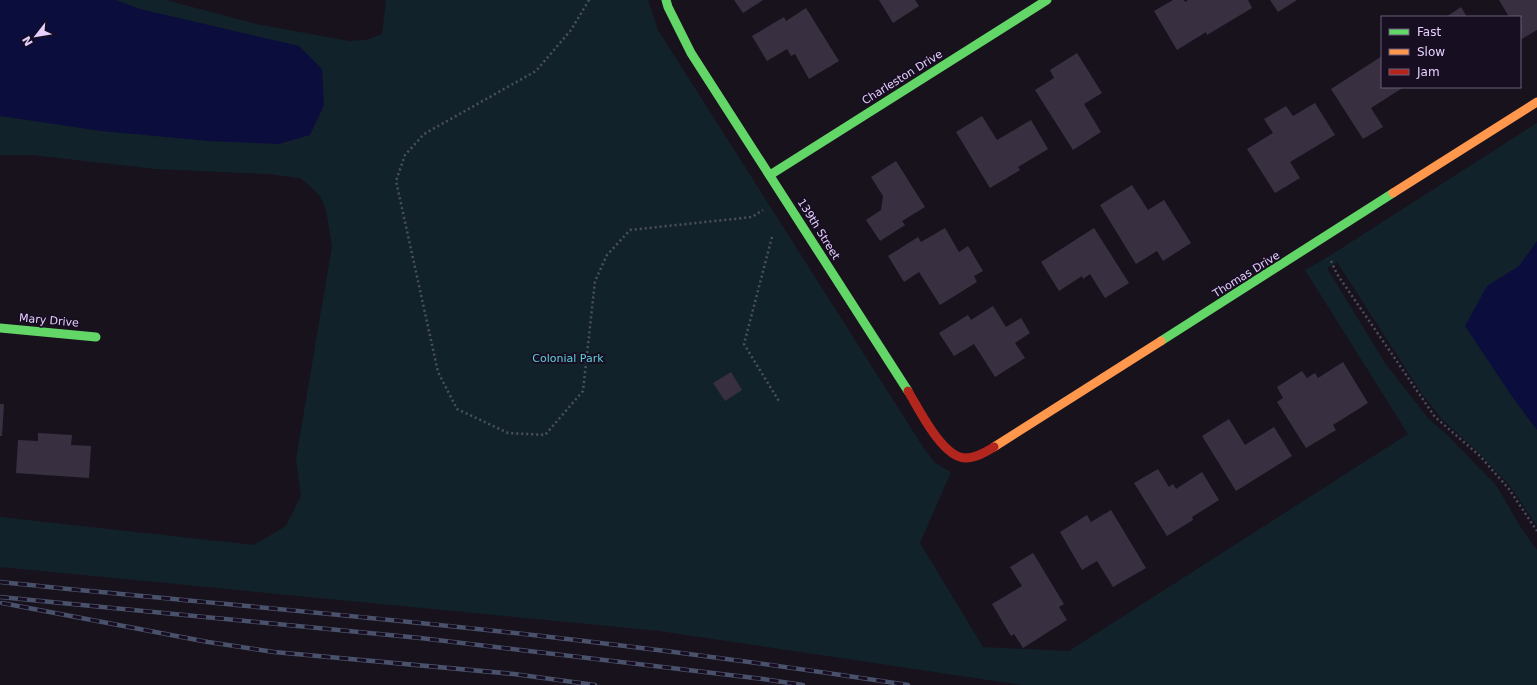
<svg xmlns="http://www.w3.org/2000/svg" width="1537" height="685" font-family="'DejaVu Sans',sans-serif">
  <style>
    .green { fill: #12222a }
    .water { fill: #0b0d3c }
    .building { fill: #383040 }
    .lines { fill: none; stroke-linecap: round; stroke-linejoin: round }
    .path { stroke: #4c4f61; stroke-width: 2.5; stroke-dasharray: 2 3; stroke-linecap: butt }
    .fast { stroke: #63d668; stroke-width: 9 }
    .slow { stroke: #ff974d; stroke-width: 9 }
    .jam { stroke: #b3261e; stroke-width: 9 }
    .rail-casing { stroke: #49526a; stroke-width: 4.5 }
    .rail { stroke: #180e22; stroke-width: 3; stroke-dasharray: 9; stroke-linecap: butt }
    .labels { text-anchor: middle; stroke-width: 4; stroke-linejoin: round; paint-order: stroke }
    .street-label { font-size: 11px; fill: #e5d0fe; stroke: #180e22 }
    .park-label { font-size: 11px; fill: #5dd2dd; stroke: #180e22 }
  </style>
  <rect width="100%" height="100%" fill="#18121d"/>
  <!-- green -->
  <path class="green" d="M0 0H166L256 24 349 41 366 40 382 34 386 0H648L658 30 672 52 923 447 935 463 951 472 920 543 983 647 1069 651 1408 434 1305 270 1323 260 1537 123V526L1510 486 1480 454 1442 419 1422 394 1337 262 1327 268 1385 363 1428 418 1448 436 1496 485 1523 531 1537 550V685H1022L659 631 0 567V517L254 545 286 526 301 496 296 459 332 246 326 210 320 196 309 185 300 178 267 174 156 169 32 155H0Z"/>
  <!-- water -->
  <g class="water">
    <path d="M0 0H116L140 9 299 46 322 69 324 105 310 135 279 144 209 141 101 131 0 116Z"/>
    <path d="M1537 241V430L1513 398 1465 326 1487 286 1519 266Z"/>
  </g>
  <!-- building -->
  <g class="building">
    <path d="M734 0H763L743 13Z"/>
    <path d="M879 0H915L919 6 893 23Z"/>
    <path d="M1173 0H1184L1185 2 1188 0H1248L1252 8 1207 35 1206 32 1177 50 1154 11Z"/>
    <path d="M1270 0H1297L1278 12Z"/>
    <path d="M1499 0H1537V30L1522 39 1520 35V17H1509Z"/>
    <path d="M1461 7 1467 17H1446Z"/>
    <path d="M806 8 839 61 809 79 795 54 791 56 787 49 767 61 752 36 784 17 786 21Z"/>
    <path d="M1077 53 1102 93 1084 104 1101 132 1073 150 1035 90 1054 78 1050 70Z"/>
    <path d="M1382 56V87H1404L1371 108 1383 127 1363 139 1331 89Z"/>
    <path d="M1315 103 1335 135 1290 162 1300 178 1275 193 1247 149 1273 133 1264 119 1286 106 1293 116Z"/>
    <path d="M982 116 997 140 1031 120 1048 149 1018 167 1020 170 990 188 956 132Z"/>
    <path d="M896 161 925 207 902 221 905 225 880 241 866 220 881 210 883 196 871 177Z"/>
    <path d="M1132 185 1148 210 1164 200 1191 243 1163 261 1157 251 1136 264 1100 205Z"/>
    <path d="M945 228 959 252 968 246 983 271 974 276 977 282 940 305 919 272 904 282 888 256 918 237 921 242Z"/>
    <path d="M1094 228 1129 283 1105 298 1090 274 1083 279 1082 276 1059 291 1041 262Z"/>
    <path d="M993 306 1006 327 1021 318 1030 333 1015 343 1025 358 995 377 974 344 954 356 939 333 968 315 971 320Z"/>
    <path d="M1343 362 1368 403 1333 425 1336 430 1306 448 1277 402 1283 398 1277 387 1302 371 1307 378 1315 373 1318 378Z"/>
    <path d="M731 372 742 390 725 401 713 383Z"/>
    <path d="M0 404H4L2 436H0Z"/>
    <path d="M1229 419 1245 445 1274 427 1292 456 1236 491 1202 436Z"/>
    <path d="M38 433 72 435 71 445 91 446 89 478 16 473 18 440 38 441Z"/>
    <path d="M1158 469 1169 487 1173 484 1176 489 1202 472 1219 500 1192 517 1193 520 1167 536 1134 483Z"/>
    <path d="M1111 510 1146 568 1113 587 1097 561 1082 570 1060 532 1087 515 1091 522Z"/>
    <path d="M1033 553 1064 604 1059 607 1067 620 1023 648 1014 634 1011 636 992 604 1022 586 1010 567Z"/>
  </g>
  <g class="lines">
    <!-- path -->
    <g class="path">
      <path d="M589 0 571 30 536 71 424 134 405 155 396 181 438 372 457 409 508 433 545 435 583 391 595 281 607 255 630 230 752 217 763 210"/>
      <path d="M772 237 744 344 780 403"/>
      <path d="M1331 261 1337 274 1435 417 1480 456 1509 489 1537 531"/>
    </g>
    <!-- fast -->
    <g class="fast">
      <path d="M666 0 668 7 691 53 908 391"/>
      <path d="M770 175 1047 0"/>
      <path d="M0 328 96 337"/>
      <path d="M1161 341 1393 193"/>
    </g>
    <!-- slow -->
    <g class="slow">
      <path d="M1393 193 1537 102"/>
      <path d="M994 447 1161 341"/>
    </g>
    <!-- jam -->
    <path class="jam" d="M908 391C919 409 942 457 965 458 976 458 986 452 994 447"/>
    <defs>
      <g id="rail">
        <path d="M0 582C192 602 384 617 576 640 687 653 797 668 908 685"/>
        <path d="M0 597 420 638 763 679 803 685"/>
        <path d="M2 603 208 642 274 652 514 674 595 685"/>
      </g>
    </defs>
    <!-- rail casing -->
    <use href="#rail" class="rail-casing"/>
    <!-- rail -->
    <use href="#rail" class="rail"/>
  </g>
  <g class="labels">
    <!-- street labels -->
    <g class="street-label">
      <text transform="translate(902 77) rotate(-32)" y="4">Charleston Drive</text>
      <text transform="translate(819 229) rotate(58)" y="4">139th Street</text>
      <text transform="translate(1246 274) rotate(-32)" y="4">Thomas Drive</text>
      <text transform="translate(49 320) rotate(5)" y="4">Mary Drive</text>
    </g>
    <!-- park labels -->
    <g class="park-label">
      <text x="568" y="362">Colonial Park</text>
    </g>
  </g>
  <!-- legend -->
  <rect x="1381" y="16" width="140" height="72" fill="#180e22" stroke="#6a5c7a"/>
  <rect x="1389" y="29" width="20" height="6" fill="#63d668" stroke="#6a5c7a"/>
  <text x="1417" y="36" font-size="12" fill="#e5d0fe">Fast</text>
  <rect x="1389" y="49" width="20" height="6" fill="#ff974d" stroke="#6a5c7a"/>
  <text x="1417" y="56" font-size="12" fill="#e5d0fe">Slow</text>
  <rect x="1389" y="69" width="20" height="6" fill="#b3261e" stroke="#6a5c7a"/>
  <text x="1417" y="76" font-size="12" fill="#e5d0fe">Jam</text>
  <!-- north arrow -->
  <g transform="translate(36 36) rotate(239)" stroke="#180e22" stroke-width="3" paint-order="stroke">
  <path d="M0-3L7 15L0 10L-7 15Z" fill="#e5d0fe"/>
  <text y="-6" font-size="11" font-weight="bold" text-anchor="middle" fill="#e5d0fe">N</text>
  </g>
</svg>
